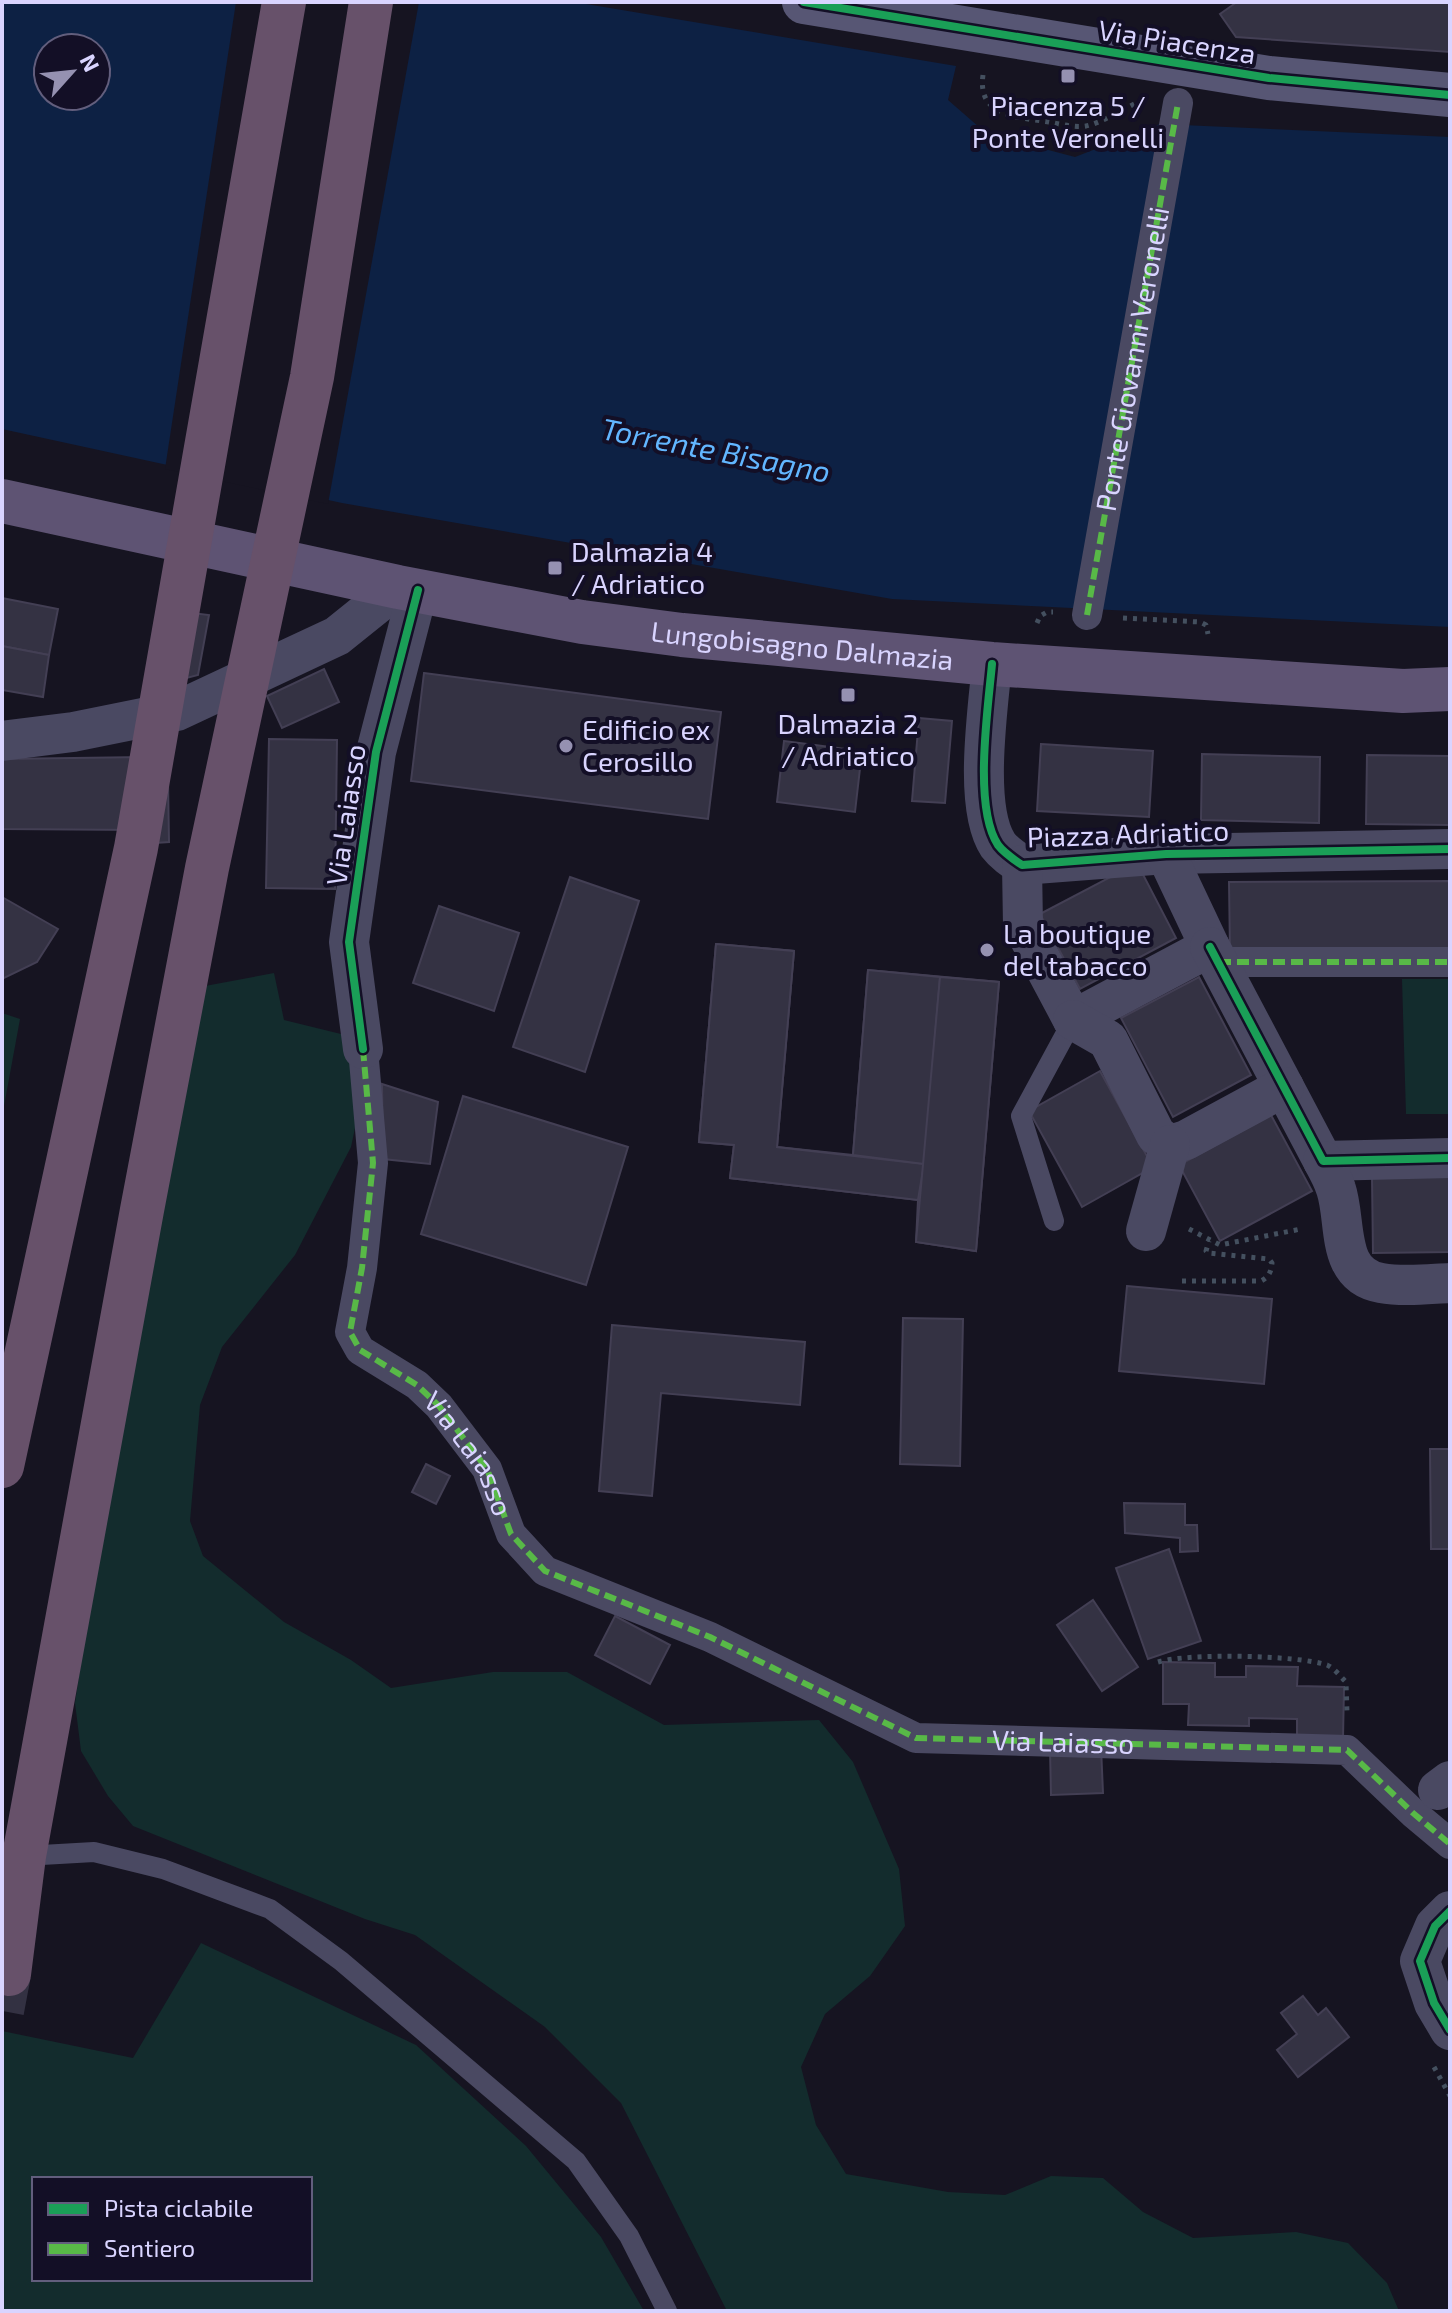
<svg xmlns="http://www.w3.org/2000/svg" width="1452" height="2313" font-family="'Exo 2',sans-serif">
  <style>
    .green { fill: #132c2d; fill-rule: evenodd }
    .water { fill: #0d2144; fill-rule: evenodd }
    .pier { fill: #161421 }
    .building { fill: #343243; stroke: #433f54; stroke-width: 2 }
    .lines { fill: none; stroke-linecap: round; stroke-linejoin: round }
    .motorway-tunnel { stroke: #333142; stroke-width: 44; stroke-dasharray: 44 22; stroke-linecap: butt }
    .path { stroke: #44505f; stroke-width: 5; stroke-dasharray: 4 6; stroke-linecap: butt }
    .service { stroke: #4a4962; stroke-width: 20 }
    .pedestrian { stroke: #4a4962; stroke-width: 30 }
    .minor { stroke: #4a4962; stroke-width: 40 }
    .secondary { stroke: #575674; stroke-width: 44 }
    .primary { stroke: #5e5373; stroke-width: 44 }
    .motorway { stroke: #67516a; stroke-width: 44 }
    .quiet { stroke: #58b947; stroke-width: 6; stroke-dasharray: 12 6; stroke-linecap: butt }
    .cycleway-casing { stroke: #130f26; stroke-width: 13 }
    .cycleway { stroke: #1a9f57; stroke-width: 8 }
    .poi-dot { fill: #9591b1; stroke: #130f26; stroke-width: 3 }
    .labels { text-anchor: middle; stroke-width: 8; stroke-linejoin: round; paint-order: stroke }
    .street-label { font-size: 28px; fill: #d9d4ff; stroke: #130f26 }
    .poi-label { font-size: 28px; fill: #d9d4ff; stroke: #130f26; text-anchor: start }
    .water-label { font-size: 30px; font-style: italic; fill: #62b6ff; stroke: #130f26 }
  </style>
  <rect width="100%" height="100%" fill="#161421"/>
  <!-- green -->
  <g class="green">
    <path d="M274 973 284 1020 345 1035 363 1090 351 1147 295 1255 222 1347 200 1405 190 1521 203 1556 284 1622 351 1660 391 1688 493 1672H567L664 1725 819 1720 853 1762 899 1869 905 1926 870 1976 825 2014 801 2067 816 2125 846 2174 948 2192 1005 2195 1051 2176 1103 2178 1143 2212 1193 2238 1296 2232 1348 2243 1387 2283 1399 2311H727L621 2103 545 2027 415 1935 365 1919 133 1826 108 1796 81 1751 75 1703 99 1539 189 989Z"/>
    <path d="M1402 979H1450V1114H1406Z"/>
    <path d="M2 1013 20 1019 2 1117Z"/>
    <path d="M201 1943 416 2045 526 2146 601 2237 644 2311H2V2031L133 2058ZM34 2179H310V2279H34Z"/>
  </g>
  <!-- water -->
  <path class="water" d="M2 2H574L956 66 948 100 987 134 1075 157 1160 124 1450 137V627L892 599 342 503 2 429ZM48 48H96V96H48Z"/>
  <!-- pier -->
  <path class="pier" d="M236 2H419L328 504 165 469Z"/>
  <!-- building -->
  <g class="building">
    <path d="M1237 2H1450V52L1236 37 1220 14Z"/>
    <path d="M2 598 58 609 49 655 2 646Z"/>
    <path d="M192 613 209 615 198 675 179 680Z"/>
    <path d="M2 646 49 655 43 697 2 690Z"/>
    <path d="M324 669 339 702 282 728 267 696Z"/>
    <path d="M424 673 721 712 708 819 411 781Z"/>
    <path d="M919 718 952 721 945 803 912 801Z"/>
    <path d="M269 739 337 740 335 889 266 888Z"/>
    <path d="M784 741 862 751 855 812 777 802Z"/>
    <path d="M1041 744 1153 751 1149 817 1037 811Z"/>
    <path d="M1202 754 1320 757 1319 823 1201 820Z"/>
    <path d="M1367 755 1450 756V825L1366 824Z"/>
    <path d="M144 757 140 830 2 829V759Z"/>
    <path d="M168 780 169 842 156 843Z"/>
    <path d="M1137 863 1176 938 1080 989 1040 914Z"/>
    <path d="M570 877 639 901 585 1072 513 1047Z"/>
    <path d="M1450 881V950L1230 951 1229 882Z"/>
    <path d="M2 897 58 929 37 962 2 979Z"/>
    <path d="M439 906 519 933 494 1011 413 983Z"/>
    <path d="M716 944 794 951 777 1147 853 1155 868 970 999 982 976 1251 916 1242 918 1200 730 1178 734 1145 699 1142Z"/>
    <path d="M716 944 794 951 777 1147 924 1164 918 1200 730 1178 734 1145 699 1142Z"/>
    <path d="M868 970 940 977 924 1164 853 1155Z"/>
    <path d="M940 977 999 982 976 1251 916 1242Z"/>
    <path d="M1199 977 1251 1075 1173 1117 1121 1018Z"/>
    <path d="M1100 1071 1153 1167 1082 1207 1029 1111Z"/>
    <path d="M382 1084 438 1102 430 1164 383 1159Z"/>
    <path d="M463 1096 628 1147 586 1285 421 1234Z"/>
    <path d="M1271 1115 1312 1191 1220 1241 1179 1165Z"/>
    <path d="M1450 1176V1252L1373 1253 1372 1177Z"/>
    <path d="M1127 1286 1272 1299 1264 1384 1119 1371Z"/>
    <path d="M903 1318 963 1319 960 1466 900 1464Z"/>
    <path d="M612 1325 805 1342 800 1405 661 1393 652 1496 599 1491Z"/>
    <path d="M1430 1449H1450V1549H1431Z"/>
    <path d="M426 1464 450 1476 436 1504 412 1492Z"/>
    <path d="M1124 1503 1185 1504V1525H1197L1198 1551 1180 1552V1538L1125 1533Z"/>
    <path d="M1169 1549 1201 1641 1148 1659 1116 1568Z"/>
    <path d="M1093 1600 1138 1667 1102 1691 1057 1625Z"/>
    <path d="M615 1616 670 1645 650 1684 595 1655Z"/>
    <path d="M1163 1662 1215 1663V1677H1246V1666L1298 1667 1297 1686 1344 1687 1343 1739H1297V1719L1249 1718V1726L1188 1725 1189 1704H1163Z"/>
    <path d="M1101 1747 1103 1793 1051 1795 1050 1749Z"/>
    <path d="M1303 1996 1318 2015 1326 2008 1349 2037 1298 2077 1277 2050 1297 2034 1281 2013Z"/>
  </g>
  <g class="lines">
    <!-- motorway-tunnel -->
    <path class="motorway-tunnel" d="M2 2011 9 1974"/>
    <!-- path -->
    <g class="path">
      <path d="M983 75C977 117 1017 117 1049 122 1060 124 1075 128 1086 126 1101 123 1124 109 1138 102"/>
      <path d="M1123 618 1200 622 1206 625 1208 634"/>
      <path d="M1037 623 1040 616 1047 612H1053"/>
      <path d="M1189 1229 1220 1245 1301 1229"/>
      <path d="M1182 1281H1261C1269 1277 1271 1272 1272 1263L1269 1259 1208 1253 1206 1251 1209 1241"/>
      <path d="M1158 1662C1188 1653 1297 1655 1327 1665 1334 1668 1340 1676 1346 1682L1347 1713"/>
      <path d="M1434 2067 1450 2096"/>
    </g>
    <!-- service -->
    <g class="service">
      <path d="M1054 1221 1021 1116 1073 1020"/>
      <path d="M24 1856 94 1852 163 1869 270 1909 341 1961 576 2161 629 2236 667 2311"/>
    </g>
    <!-- pedestrian -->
    <g class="pedestrian">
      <path d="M1087 615 1178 103"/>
      <path d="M1219 962H1450"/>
      <path id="s1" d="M363 1049 373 1163 362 1268 350 1332 360 1350 417 1385 439 1406 487 1469 511 1534 545 1571 710 1637 916 1738 1347 1750 1413 1813 1450 1844"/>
    </g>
    <!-- minor -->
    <g class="minor">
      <path d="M992 664C988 709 973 807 998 845 1004 853 1013 859 1022 865L1166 854 1450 849"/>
      <path d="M2 741 73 732 177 711 337 636 398 587"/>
      <path d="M1022 865 1023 926 1073 1020 1210 947 1166 854"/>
      <path d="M1210 947 1323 1161 1450 1158"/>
      <path d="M1073 1020 1108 1040 1156 1135 1170 1145 1186 1140 1284 1087"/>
      <path d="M363 1049 349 942 376 752 418 590"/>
      <path d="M1323 1161C1328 1170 1333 1179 1336 1189 1347 1222 1335 1275 1381 1283 1403 1287 1428 1284 1450 1283"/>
      <path d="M1146 1231 1170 1145"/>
      <path d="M1438 1790 1450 1781"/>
      <path d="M1450 1911 1435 1926 1420 1961 1434 2003 1450 2030"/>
    </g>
    <!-- secondary -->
    <path class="secondary" d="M804 2 1269 78 1450 95"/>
    <!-- primary -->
    <path class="primary" id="s2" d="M2 501 398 587 582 622 682 635 992 664 1403 691 1450 689"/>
    <!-- motorway -->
    <g class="motorway">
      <path d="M2 1466 136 848 284 2"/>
      <path d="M9 1974 24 1856 142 1210 207 868 312 377 371 2"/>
    </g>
    <!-- quiet -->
    <g class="quiet">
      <path id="s3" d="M1087 615 1178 103"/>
      <path d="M1219 962H1450"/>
      <path d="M363 1049 373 1163 362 1268 350 1332 360 1350 417 1385 439 1406 487 1469 511 1534 545 1571 710 1637 916 1738 1347 1750 1413 1813 1450 1844"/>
    </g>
    <defs>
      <g id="cycleway">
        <path d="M804 2 1269 78 1450 95"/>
        <path d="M992 664C988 709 973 807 998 845 1004 853 1013 859 1022 865L1166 854 1450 849"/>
        <path d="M1210 947 1323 1161 1450 1158"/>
        <path d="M363 1049 349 942 376 752 418 590"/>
        <path d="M1450 1911 1435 1926 1420 1961 1434 2003 1450 2030"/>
      </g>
    </defs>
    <!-- cycleway casing -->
    <use href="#cycleway" class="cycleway-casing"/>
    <!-- cycleway -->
    <use href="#cycleway" class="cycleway"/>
  </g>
  <!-- markers -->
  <g class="poi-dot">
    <rect x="1060" y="68" width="16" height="16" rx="4"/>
    <rect x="547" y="560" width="16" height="16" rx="4"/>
    <rect x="840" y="687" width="16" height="16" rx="4"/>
    <circle cx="566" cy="746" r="8"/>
    <circle cx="987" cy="950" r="8"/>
  </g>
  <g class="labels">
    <!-- street labels -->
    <g class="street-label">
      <text transform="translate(1177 42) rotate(9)" y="10">Via Piacenza</text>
      <text dy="10" stroke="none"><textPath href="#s3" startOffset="260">Ponte Giovanni Veronelli</textPath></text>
      <text dy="10" stroke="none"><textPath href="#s2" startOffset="814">Lungobisagno Dalmazia</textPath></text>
      <text transform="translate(346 815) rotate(-82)" y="10">Via Laiasso</text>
      <text transform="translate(1128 834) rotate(-2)" y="10">Piazza Adriatico</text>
      <text dy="10" stroke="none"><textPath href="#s1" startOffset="460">Via Laiasso</textPath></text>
      <text dy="10" stroke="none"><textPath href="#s1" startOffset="1156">Via Laiasso</textPath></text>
    </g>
    <!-- poi labels -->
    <g class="poi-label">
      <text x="1068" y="116" text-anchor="middle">Piacenza 5 /<tspan x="1068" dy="32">Ponte Veronelli</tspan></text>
      <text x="571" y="562">Dalmazia 4<tspan x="571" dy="32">/ Adriatico</tspan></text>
      <text x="848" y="734" text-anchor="middle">Dalmazia 2<tspan x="848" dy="32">/ Adriatico</tspan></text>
      <text x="582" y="740">Edificio ex<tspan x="582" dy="32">Cerosillo</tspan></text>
      <text x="1003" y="944">La boutique<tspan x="1003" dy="32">del tabacco</tspan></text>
    </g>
    <!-- water labels -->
    <g class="water-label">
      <text transform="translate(716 451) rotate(11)" y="10">Torrente Bisagno</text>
    </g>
  </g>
  <!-- border -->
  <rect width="1452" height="2313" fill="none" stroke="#d9d4ff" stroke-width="8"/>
  <!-- legend -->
  <rect x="32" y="2177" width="280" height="104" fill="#130f26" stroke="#625e7d" stroke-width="2"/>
  <rect x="48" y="2203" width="40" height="12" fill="#1a9f57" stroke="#625e7d" stroke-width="2"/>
  <text x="104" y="2217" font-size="24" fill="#d9d4ff">Pista ciclabile</text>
  <rect x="48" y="2243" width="40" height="12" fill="#58b947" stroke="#625e7d" stroke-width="2"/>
  <text x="104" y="2257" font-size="24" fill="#d9d4ff">Sentiero</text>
  <!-- north arrow -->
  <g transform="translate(72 72) rotate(63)"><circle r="38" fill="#130f26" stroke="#625e7d" stroke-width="2"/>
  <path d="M0-6L14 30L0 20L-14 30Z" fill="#9591b1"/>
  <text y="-12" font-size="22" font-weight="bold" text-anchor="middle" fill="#d9d4ff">N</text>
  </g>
</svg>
